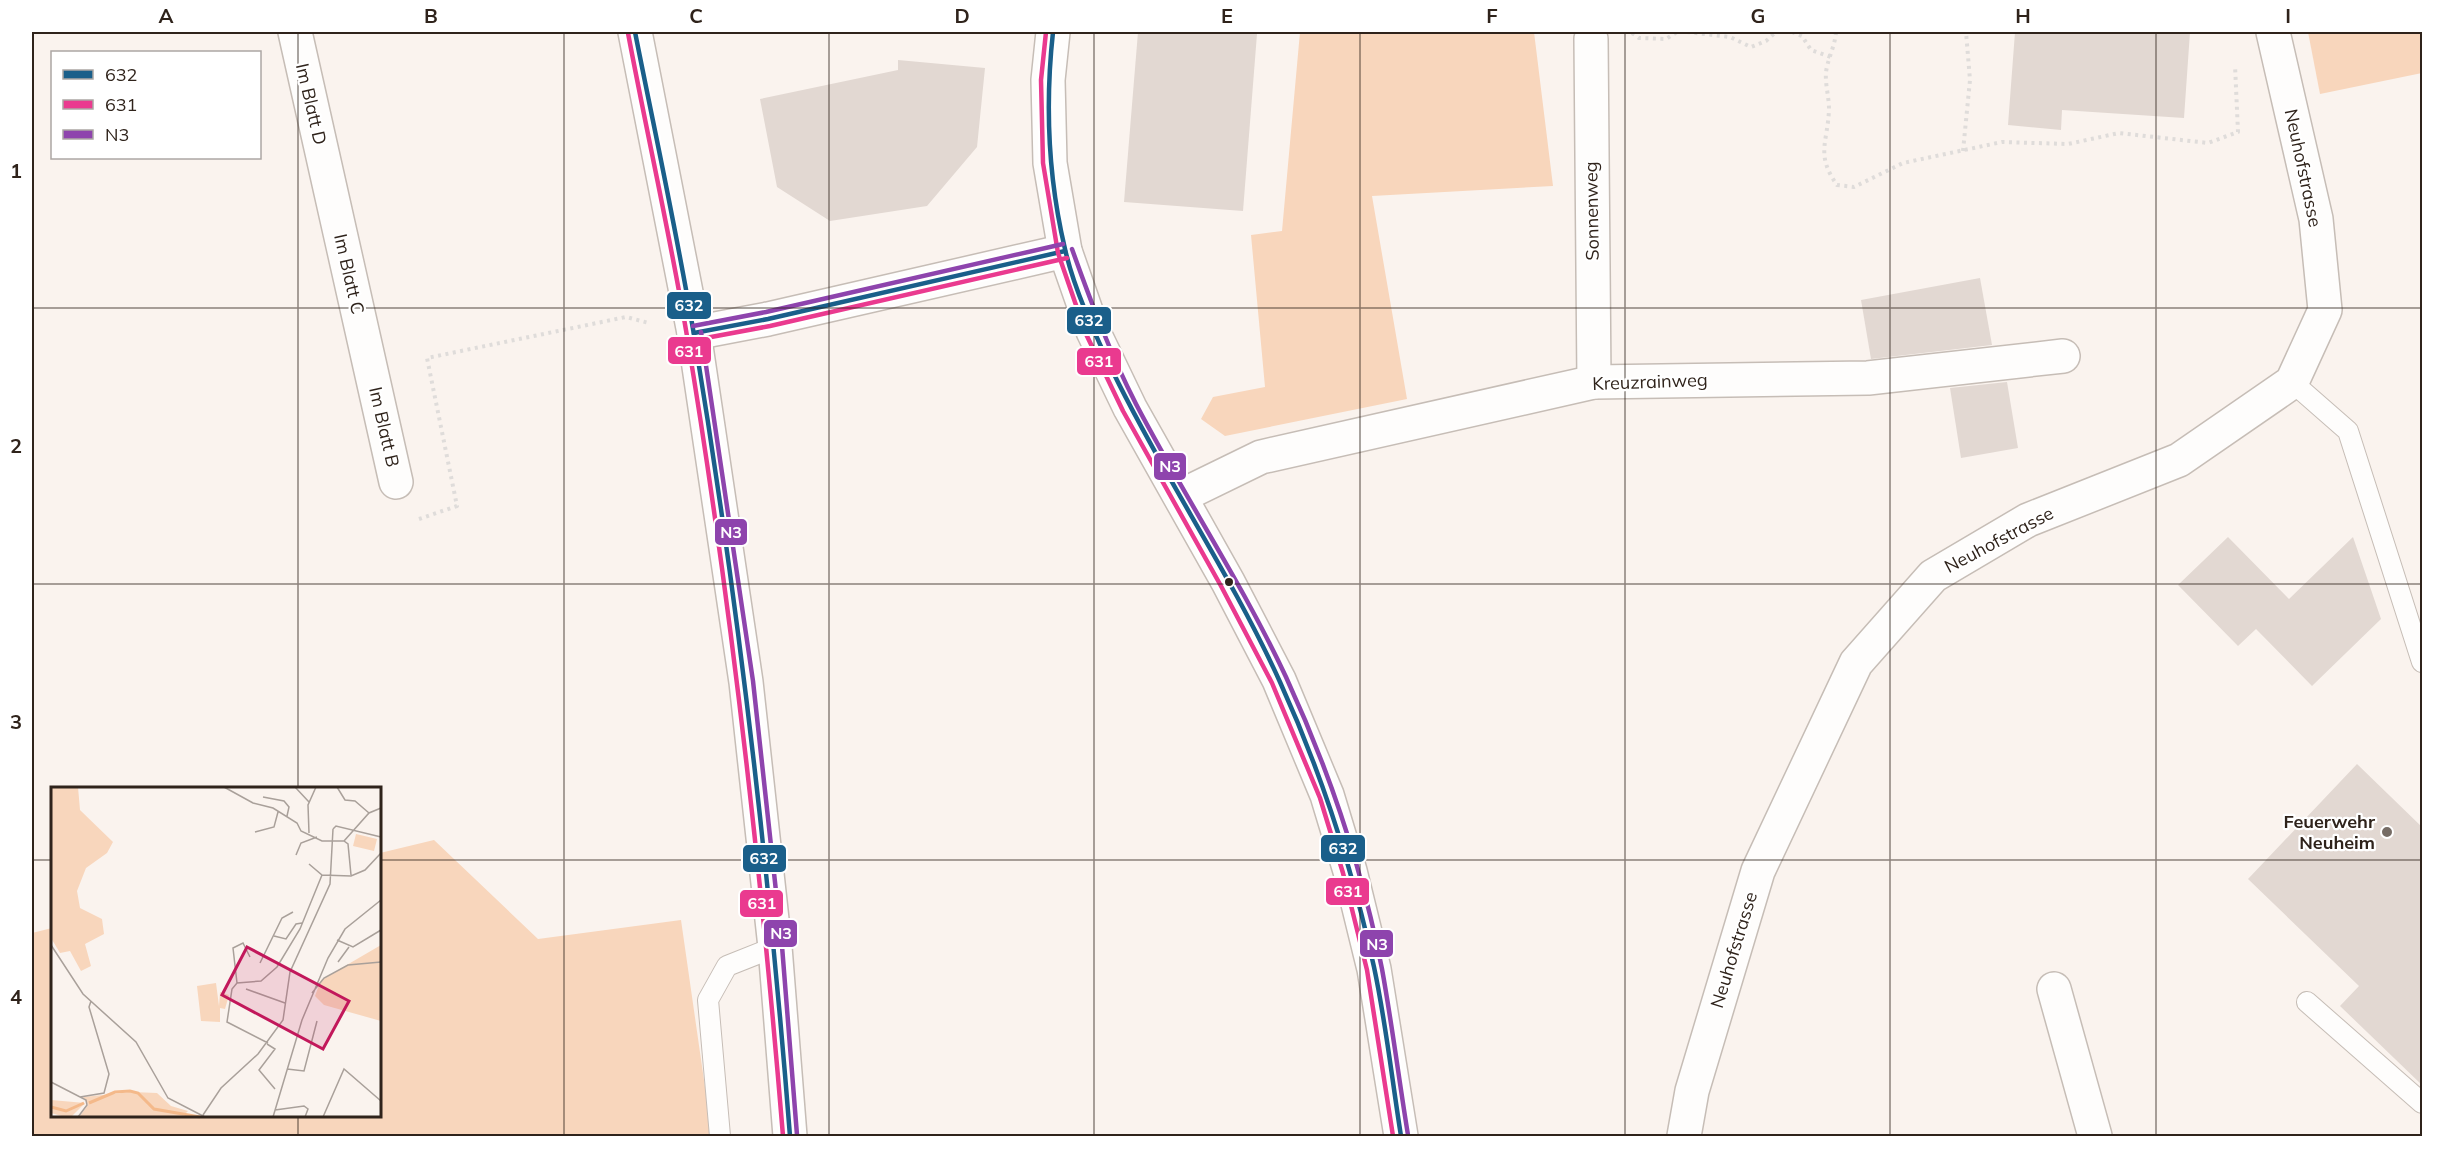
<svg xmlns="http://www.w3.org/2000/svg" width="2454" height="1168" font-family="Mulish,sans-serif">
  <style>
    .green { fill: #f8d6bc }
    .building { fill: #e2d8d2 }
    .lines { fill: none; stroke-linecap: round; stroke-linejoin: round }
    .lane-casing { stroke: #c6bdb6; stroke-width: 22 }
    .street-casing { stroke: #c6bdb6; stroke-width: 36 }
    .secondary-casing { stroke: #c6bdb6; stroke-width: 36 }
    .path { stroke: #dfdcda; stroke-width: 4; stroke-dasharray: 3 4.5; stroke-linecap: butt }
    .lane { stroke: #fefdfc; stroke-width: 20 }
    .street { stroke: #fefdfc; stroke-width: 33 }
    .secondary { stroke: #fefdfc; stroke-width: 33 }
    .bus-1-casing { stroke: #fff; stroke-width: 9 }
    .bus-2-casing { stroke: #fff; stroke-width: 9 }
    .bus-3-casing { stroke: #fff; stroke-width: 9 }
    .bus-1 { stroke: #1a5f8a; stroke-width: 4.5 }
    .bus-2 { stroke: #ea3a8f; stroke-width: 4.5 }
    .bus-3 { stroke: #8e44ad; stroke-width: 4.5 }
    .grid { fill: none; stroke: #2f231b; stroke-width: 1.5; stroke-opacity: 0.55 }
    .bus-dot { fill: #2f231b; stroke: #fff; stroke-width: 2 }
    .poi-dot { fill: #766c65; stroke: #fff; stroke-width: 2 }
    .labels { text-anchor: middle; stroke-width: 4.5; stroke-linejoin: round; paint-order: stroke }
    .street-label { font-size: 18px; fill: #2f231b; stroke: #fff }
    .poi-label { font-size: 18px; font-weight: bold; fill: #2f231b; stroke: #fff; text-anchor: end }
    .inset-river { fill: none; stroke: #f4b98a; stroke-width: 3 }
    .inset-road { fill: none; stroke: #a9a09a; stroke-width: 1.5 }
    .view { fill: #c2185b; fill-opacity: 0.15; stroke: #c2185b; stroke-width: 3 }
    .inset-edge { fill: none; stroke: #2f231b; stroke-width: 3 }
    .line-badge { stroke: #fff; stroke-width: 2 }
    .badge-label { font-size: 16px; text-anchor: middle; font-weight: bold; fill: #fff }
    .neatline { fill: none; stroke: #2f231b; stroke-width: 2 }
    .grid-label { font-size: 20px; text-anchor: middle; font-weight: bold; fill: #2f231b }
  </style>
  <rect width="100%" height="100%" fill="#faf3ee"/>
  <!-- green -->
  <g class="green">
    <path d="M1300 32H1534L1553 186 1372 196 1407 399 1225 436 1201 419 1213 397 1265 387 1251 235 1282 231Z"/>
    <path d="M2308 32H2422V73L2320 94Z"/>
    <path d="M434 840 538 939 681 920 712 1136H32V933L52 928V1116H380V853Z"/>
  </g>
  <!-- building -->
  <g class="building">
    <path d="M1138 32H1225L1257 34 1243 211 1124 202Z"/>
    <path d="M2015 32H2190L2184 118 2062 110 2061 130 2008 125Z"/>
    <path d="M898 60 985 68 977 147 927 206 830 221 777 187 760 99 898 70Z"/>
    <path d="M1980 278 1992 345 1871 359 1861 300Z"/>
    <path d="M2007 382 2018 448 1961 458 1950 388Z"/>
    <path d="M2228 537 2289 599 2353 537 2381 619 2312 686 2256 629 2238 646 2178 585Z"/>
    <path d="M2357 764 2422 827V1085L2340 1006 2359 986 2248 879Z"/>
  </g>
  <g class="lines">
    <defs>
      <g id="lane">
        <path d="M2292 382 2348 431 2422 662"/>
        <path d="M2307 1002 2422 1103"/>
        <path d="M720 1136 708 1000 727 966 775 947"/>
      </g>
      <g id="street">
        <path d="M295 32 396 482"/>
        <path d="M1591 39 1594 382"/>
        <path d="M1181 496 1261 457 1594 382 1868 378 2063 356"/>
        <path d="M2054 989 2095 1136"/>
        <path d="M1684 1136 1692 1091 1758 871 1856 663 1933 576 2028 520 2179 460 2292 382 2325 310 2316 219 2273 32"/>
      </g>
      <g id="secondary">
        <path d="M635 32 694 333 746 682 775 947 790 1136"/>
        <path d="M1053 32 1048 80 1050 163 1065 251 1093 331 1130 408 1228 582 1279 680 1327 795 1350 871 1374 969 1401 1136"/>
        <path d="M694 333 768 319 1065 251"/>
      </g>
    </defs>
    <!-- lane casing -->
    <use href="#lane" class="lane-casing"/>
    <!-- street casing -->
    <use href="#street" class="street-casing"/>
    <!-- secondary casing -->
    <use href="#secondary" class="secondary-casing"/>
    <!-- path -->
    <g class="path">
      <path d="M1687 32 1730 37 1751 47 1766 41 1776 32"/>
      <path d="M1792 32 1802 36 1811 50 1831 57"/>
      <path d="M1836 32C1835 46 1828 58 1826 72 1825 84 1829 97 1829 109 1828 142 1815 154 1837 185L1854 187 1903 163 2002 142 2068 144 2119 133 2208 143 2238 132 2235 65"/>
      <path d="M1632 33 1639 38 1666 39 1677 32"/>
      <path d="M1963 151 1970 80 1966 32"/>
      <path d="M419 519 457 506 427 358 626 317 649 323"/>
    </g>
    <!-- lane -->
    <use href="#lane" class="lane"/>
    <!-- street -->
    <use href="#street" class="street"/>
    <!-- secondary -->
    <use href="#secondary" class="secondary"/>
    <defs>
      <g id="bus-1">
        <path d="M635 32C655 133 677 233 694 335 738 600 769 868 790 1136"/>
        <path d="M1053 32C1045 105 1048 177 1065 249 1074 289 1094 332 1112 370 1163 476 1231 574 1280 682 1322 774 1352 867 1374 967 1386 1023 1392 1080 1401 1136"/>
        <path d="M694 333 768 319 1065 251"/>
      </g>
      <g id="bus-2">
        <path d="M1046 32 1041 80 1043 163 1058 253 1086 334 1123 411 1221 586 1272 683 1320 798 1343 873 1367 970 1393 1136"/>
        <path d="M628 33C647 134 670 235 687 336 731 601 761 868 783 1136"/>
        <path d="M695 340 770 326 1067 258"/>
      </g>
      <g id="bus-3">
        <path d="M1072 249C1091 302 1110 353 1136 404 1184 496 1242 583 1286 677 1329 770 1362 868 1382 969 1392 1024 1399 1080 1408 1135"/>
        <path d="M693 326 766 312 1063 244"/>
        <path d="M701 332 753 681 782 946 797 1135"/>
      </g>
    </defs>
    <!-- bus-1 casing -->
    <use href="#bus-1" class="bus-1-casing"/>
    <!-- bus-2 casing -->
    <use href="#bus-2" class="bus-2-casing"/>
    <!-- bus-3 casing -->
    <use href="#bus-3" class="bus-3-casing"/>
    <!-- bus-1 -->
    <use href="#bus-1" class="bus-1"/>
    <!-- bus-2 -->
    <use href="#bus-2" class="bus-2"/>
    <!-- bus-3 -->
    <use href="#bus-3" class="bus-3"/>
  </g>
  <!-- grid -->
  <path class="grid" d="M298 32V788M564 32V1136M829 32V1136M1094 32V1136M1360 32V1136M1625 32V1136M1890 32V1136M2156 32V1136M32 308H2422M32 584H2422M32 860H52M380 860H2422M298 1116V1136"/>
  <!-- markers -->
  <circle class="bus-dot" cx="1229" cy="582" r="5"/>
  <circle class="poi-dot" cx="2387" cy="832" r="6"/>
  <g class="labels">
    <!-- street labels -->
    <g class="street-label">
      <text transform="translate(311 104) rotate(77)" y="6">Im Blatt D</text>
      <text transform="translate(2303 168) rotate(78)" y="6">Neuhofstrasse</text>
      <text transform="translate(1592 211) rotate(-91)" y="6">Sonnenweg</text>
      <text transform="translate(349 274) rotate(77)" y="6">Im Blatt C</text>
      <text transform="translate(1650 382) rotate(-2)" y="6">Kreuzrainweg</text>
      <text transform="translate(384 427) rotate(77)" y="6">Im Blatt B</text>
      <text transform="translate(1999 540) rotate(-28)" y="6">Neuhofstrasse</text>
      <text transform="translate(1734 950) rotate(-73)" y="6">Neuhofstrasse</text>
    </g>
    <!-- poi labels -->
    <g class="poi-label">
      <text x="2375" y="828">Feuerwehr<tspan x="2375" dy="21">Neuheim</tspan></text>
    </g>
  </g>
  <!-- overview -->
  <g transform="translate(51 787)">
    <rect width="330" height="330" fill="#faf3ee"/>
    <path d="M0 0H27L29 23 62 55 56 66 35 81 26 104 29 121 51 132 53 147 34 157 40 179 30 184 19 164 9 166 0 151ZM305 47 326 52 323 64 302 59ZM330 158V234L273 218 264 209 270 193ZM165 196 168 219 169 205 178 208 174 222 169 221V235L150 234 146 199ZM81 305 106 306 120 319 137 324 132 329H122L126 330H28L37 318 32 310ZM0 313 34 316 20 330H14L0 326Z" fill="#f8d6bc"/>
    <path class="inset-river" d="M38 316 64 305 79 304 87 306 103 322 149 330M0 320 15 324 33 316"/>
    <path class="inset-road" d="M173 0 202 16 222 21 246 36 250 44 271 54H293M244 0 258 15M286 0 294 13 304 14 318 26M212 10 233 14 238 20 236 29M282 42 285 39 330 50M204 45 223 40 227 25M258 46 257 18 265 0M293 54 318 26 330 21M293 54 297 57 300 88M245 68 250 56 266 50M258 77 271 88 300 89 314 83 330 66M223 149 235 152 245 137 251 136M286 153 302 160 330 143M0 158 32 207 85 255 117 311 154 330M287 175 298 160M209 176 231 131 242 125M186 196 182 161 192 156 199 170M195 202 234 216M261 206 273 191 297 178 330 175M217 256 176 235 181 202 186 196 210 194 226 180 249 142 271 88M216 257 224 262 208 283 224 302M236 282 253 284 266 234M0 295 35 313 36 318 27 330M29 310 53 306 58 287 38 220 40 214M224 323 253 319 257 322 254 330M152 328 170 301 207 267 232 233 239 185 279 97 282 42M222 330 251 233 277 171 294 142 330 113M272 330 293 282 330 314"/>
    <path class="view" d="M196 160 298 214 272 262 171 208Z"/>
    <rect width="330" height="330" class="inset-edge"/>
  </g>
  <g class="line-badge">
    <rect x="666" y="291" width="46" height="29" rx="6" fill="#1a5f8a"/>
    <rect x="1066" y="306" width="46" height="29" rx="6" fill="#1a5f8a"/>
    <rect x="667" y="336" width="45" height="29" rx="6" fill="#ea3a8f"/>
    <rect x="1076" y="347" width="46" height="29" rx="6" fill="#ea3a8f"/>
    <rect x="1153" y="452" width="34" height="29" rx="6" fill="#8e44ad"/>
    <rect x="714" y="518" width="34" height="28" rx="6" fill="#8e44ad"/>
    <rect x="1320" y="834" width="46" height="29" rx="6" fill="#1a5f8a"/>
    <rect x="742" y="844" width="45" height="29" rx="6" fill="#1a5f8a"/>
    <rect x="1325" y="877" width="45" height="29" rx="6" fill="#ea3a8f"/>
    <rect x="739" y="889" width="45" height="29" rx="6" fill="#ea3a8f"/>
    <rect x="763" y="919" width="35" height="29" rx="6" fill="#8e44ad"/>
    <rect x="1359" y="929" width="35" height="29" rx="6" fill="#8e44ad"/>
  </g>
  <g class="badge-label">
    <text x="689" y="311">632</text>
    <text x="1089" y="326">632</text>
    <text x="689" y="357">631</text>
    <text x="1099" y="367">631</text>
    <text x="1170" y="472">N3</text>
    <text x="731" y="538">N3</text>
    <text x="1343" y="854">632</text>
    <text x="764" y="864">632</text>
    <text x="1348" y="897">631</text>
    <text x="762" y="909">631</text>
    <text x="781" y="939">N3</text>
    <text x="1377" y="950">N3</text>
  </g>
  <!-- border -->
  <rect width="2454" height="1168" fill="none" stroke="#ffffff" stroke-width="66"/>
  <!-- legend -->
  <rect x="51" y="51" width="210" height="108" fill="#ffffff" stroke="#aca7a4" stroke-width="1.5"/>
  <rect x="63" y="70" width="30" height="9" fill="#1a5f8a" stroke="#aca7a4" stroke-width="1.5"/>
  <text x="105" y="81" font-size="18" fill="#2f231b">632</text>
  <rect x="63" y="100" width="30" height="9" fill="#ea3a8f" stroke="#aca7a4" stroke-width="1.5"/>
  <text x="105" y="111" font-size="18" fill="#2f231b">631</text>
  <rect x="63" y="130" width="30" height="9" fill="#8e44ad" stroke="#aca7a4" stroke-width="1.5"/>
  <text x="105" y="141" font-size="18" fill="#2f231b">N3</text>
  <rect x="33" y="33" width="2388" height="1102" class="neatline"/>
  <g class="grid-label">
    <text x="166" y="23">A</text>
    <text x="431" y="23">B</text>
    <text x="696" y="23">C</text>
    <text x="962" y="23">D</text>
    <text x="1227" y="23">E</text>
    <text x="1492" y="23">F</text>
    <text x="1758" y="23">G</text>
    <text x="2023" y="23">H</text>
    <text x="2288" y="23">I</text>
    <text x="16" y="178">1</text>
    <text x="16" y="453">2</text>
    <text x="16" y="729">3</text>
    <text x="16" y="1004">4</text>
  </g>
</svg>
